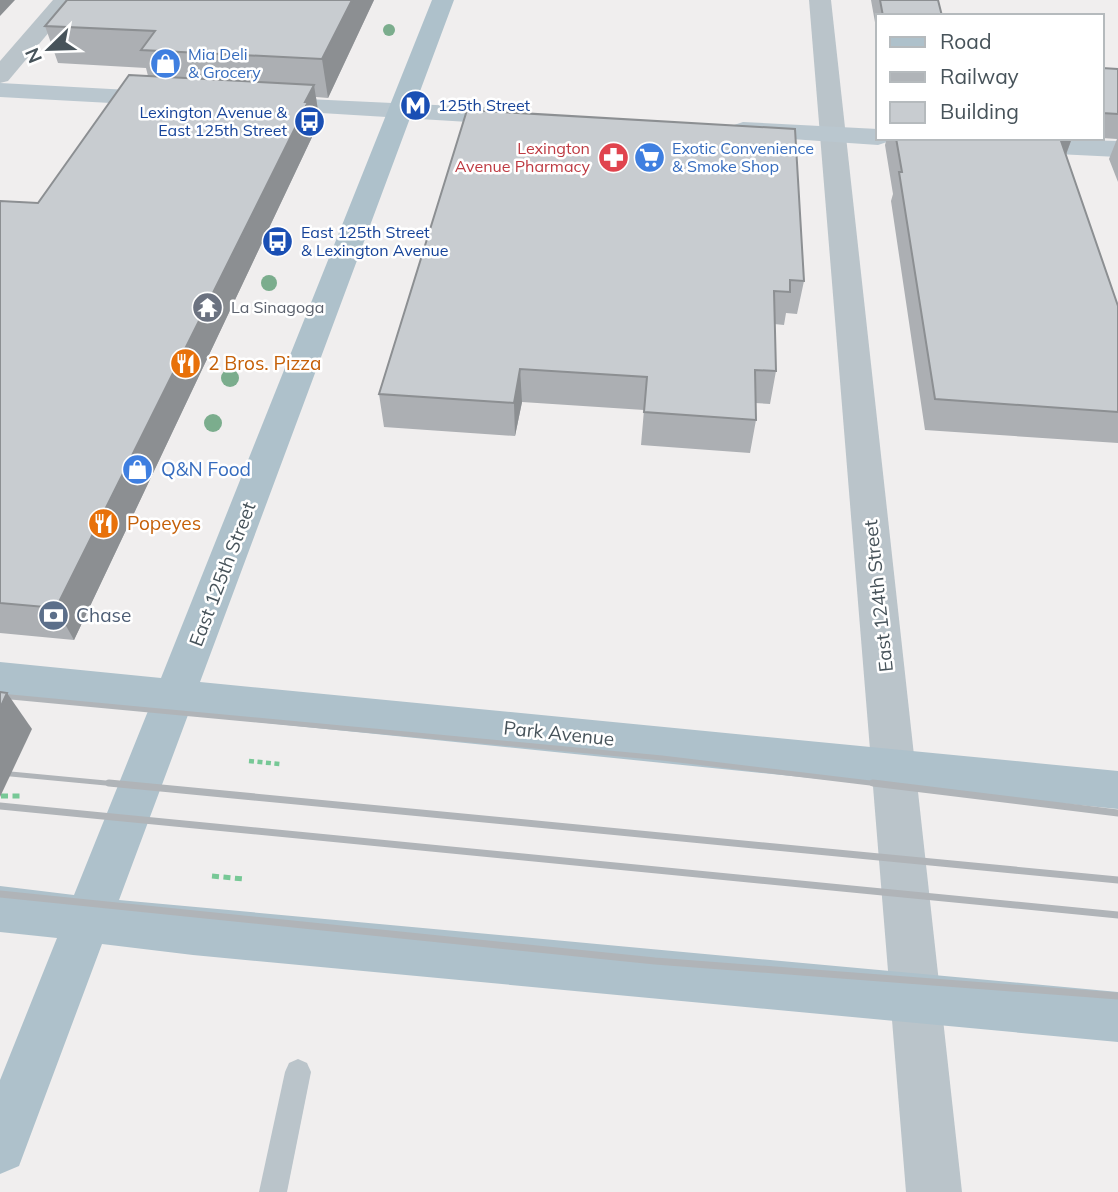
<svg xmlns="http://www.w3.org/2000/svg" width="1118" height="1192" font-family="Mulish,sans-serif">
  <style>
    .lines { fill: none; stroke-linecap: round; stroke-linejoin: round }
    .path-far1 { stroke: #77c896; stroke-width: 4.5; stroke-dasharray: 5 3.5; stroke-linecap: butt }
    .path { stroke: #77c896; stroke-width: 5; stroke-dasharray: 7 4.5; stroke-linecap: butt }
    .lane { fill: #bac4ca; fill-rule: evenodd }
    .street { fill: #bac4ca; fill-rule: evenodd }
    .secondary { fill: #bac7cf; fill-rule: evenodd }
    .primary { fill: #aec1cb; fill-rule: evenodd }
    .rail-far1 { stroke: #b0b4b8; stroke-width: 5 }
    .rail { stroke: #b0b4b8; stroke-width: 7 }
    .tree { fill: #7bad8d }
    .wall { fill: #acafb3 }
    .shaded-wall { fill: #8c8f92 }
    .building { fill: #c8ccd0; stroke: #8c8f92; stroke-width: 2 }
    .labels { text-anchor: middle; stroke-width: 5; stroke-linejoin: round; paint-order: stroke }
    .far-shop-label { font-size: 16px; fill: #366cbe; stroke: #fff; text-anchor: start }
    .far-transit-label { font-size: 16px; fill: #164399; stroke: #fff; text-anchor: start }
    .far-health-label { font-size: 16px; fill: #be3a42; stroke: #fff; text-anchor: end }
    .far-worship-label { font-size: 16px; fill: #5b616d; stroke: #fff; text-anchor: start }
    .food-label { font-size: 19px; fill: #c56008; stroke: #fff; text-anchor: start }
    .shop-label { font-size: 19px; fill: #366cbe; stroke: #fff; text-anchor: start }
    .street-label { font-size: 19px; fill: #47535a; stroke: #fff }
    .service-label { font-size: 19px; fill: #4e5e75; stroke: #fff; text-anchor: start }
  </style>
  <rect width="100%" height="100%" fill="#f0eeee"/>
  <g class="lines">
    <!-- path-far1 -->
    <path class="path-far1" d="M249 761 280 764"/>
    <!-- path -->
    <g class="path">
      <path d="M1 796H21"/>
      <path d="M212 876 244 879"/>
    </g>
    <!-- lane -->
    <path class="lane" d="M298 1059 307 1063 311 1072 287 1192H259L285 1072 289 1063Z"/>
    <!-- street -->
    <g class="street">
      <path d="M53 0H76L8 81 0 83V61Z"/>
      <path d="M809 0H831L962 1192H906Z"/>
    </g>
    <!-- secondary -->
    <g class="secondary">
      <path d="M0 83 166 92 175 94 178 99 175 104 166 106 0 97Z"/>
      <path d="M264 97 519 109 528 112 532 117 528 122 519 125 255 109 252 104 255 99Z"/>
      <path d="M743 122 878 129V138H890L887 142 878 145 734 135 730 130 734 125Z"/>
      <path d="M1008 138 1118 141V157L1016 152 1007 149 1003 144Z"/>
    </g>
    <!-- primary -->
    <path class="primary" d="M432 0H454L200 682 1118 771V809L188 715 119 900 1118 992V1042L193 955 102 944 19 1166 0 1174V1080L57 938 0 932V886L74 895 148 711 0 696V662L161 678Z"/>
    <!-- rail-far1 -->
    <g class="rail-far1">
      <path d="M0 696 662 758 887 785"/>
      <path d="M0 773 127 785"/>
    </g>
    <!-- rail -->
    <g class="rail">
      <path d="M109 783 1118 880"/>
      <path d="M873 783 1118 813"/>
      <path d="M0 806 1118 915"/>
      <path d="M0 894 655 961 1118 996"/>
    </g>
  </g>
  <!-- trees -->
  <g class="tree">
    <circle cx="389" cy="30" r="6"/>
    <circle cx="269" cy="283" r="8"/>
    <circle cx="230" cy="378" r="9"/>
    <circle cx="213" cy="423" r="9"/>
  </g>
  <!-- wall -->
  <g class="wall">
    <path d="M67 0H374L328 98 316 97 319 117 313 131V135L74 640 0 633V201L38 203 148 76 146 68 58 63 45 26Z"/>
    <path d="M871 0H938L942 16H878V39Z"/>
    <path d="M878 65V99L875 79Z"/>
    <path d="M1102 68 1118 69V182L1109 159 1117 139 1102 138Z"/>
    <path d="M467 110 804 281 797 314 786 313 784 325 774 324 776 371 770 404 755 403 756 420 750 453 641 445 644 410 522 402 515 436 384 427 379 394Z"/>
    <path d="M887 138H1072L1066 155 1118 306V443L925 430 891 201 893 194 885 145Z"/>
  </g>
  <!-- shaded-wall -->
  <g class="shaded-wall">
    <path d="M0 0H15L0 16Z"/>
    <path d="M352 0H374L328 98 322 59Z"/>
    <path d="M314 85 319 117 313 131V135L74 640 56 608Z"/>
    <path d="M1057 138H1072L1065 157Z"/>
    <path d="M520 369 522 402 515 436 514 403Z"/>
    <path d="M7 693 32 729 0 797V708Z"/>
  </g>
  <!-- building -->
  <g class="building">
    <path d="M67 0H352L322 59 141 50 155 31 45 26Z"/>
    <path d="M880 0H938L942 16H883Z"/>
    <path d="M1102 68 1118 69V114L1102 113Z"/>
    <path d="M129 75 314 85 305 102H308L56 608 0 603V201L38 203Z"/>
    <path d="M467 110 795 129 804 281 790 280V292L774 291 776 371 755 370 756 420 644 412 647 377 520 369 514 403 379 394Z"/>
    <path d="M896 138H1060L1118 306V412L935 399 899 172H902Z"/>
    <path d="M0 692 7 693 0 708Z"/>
  </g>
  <!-- icons -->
  <defs>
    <symbol id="shop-disc" viewBox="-11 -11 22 22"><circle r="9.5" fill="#3f7fe0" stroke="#fff"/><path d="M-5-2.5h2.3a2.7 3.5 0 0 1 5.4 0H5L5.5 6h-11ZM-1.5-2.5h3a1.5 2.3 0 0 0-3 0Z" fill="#fff"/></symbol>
    <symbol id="metro-disc" viewBox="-11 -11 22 22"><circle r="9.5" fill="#1a4fb4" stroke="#fff"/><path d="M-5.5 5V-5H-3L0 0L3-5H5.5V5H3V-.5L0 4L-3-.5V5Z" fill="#fff"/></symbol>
    <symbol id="bus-disc" viewBox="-11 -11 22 22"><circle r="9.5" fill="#1a4fb4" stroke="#fff"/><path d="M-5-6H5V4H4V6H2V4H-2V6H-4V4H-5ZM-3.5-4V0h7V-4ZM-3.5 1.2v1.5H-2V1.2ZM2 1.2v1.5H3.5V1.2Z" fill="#fff"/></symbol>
    <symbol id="pharmacy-disc" viewBox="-11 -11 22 22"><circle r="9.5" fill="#e0444e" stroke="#fff"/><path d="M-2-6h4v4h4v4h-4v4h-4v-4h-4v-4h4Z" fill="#fff"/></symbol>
    <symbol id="supermarket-disc" viewBox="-11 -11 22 22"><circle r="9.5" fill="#3f7fe0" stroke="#fff"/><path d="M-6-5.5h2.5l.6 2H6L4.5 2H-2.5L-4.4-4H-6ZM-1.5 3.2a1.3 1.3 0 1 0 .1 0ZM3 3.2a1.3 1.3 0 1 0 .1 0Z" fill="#fff"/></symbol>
    <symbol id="temple-disc" viewBox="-11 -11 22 22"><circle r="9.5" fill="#6b7280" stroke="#fff"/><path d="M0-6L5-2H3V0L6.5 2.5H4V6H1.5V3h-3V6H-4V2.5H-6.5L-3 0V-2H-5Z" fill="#fff"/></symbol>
    <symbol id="restaurant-disc" viewBox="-11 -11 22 22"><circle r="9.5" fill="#e8710a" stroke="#fff"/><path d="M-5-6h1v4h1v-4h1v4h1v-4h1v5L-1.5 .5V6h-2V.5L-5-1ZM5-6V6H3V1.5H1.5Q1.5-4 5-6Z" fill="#fff"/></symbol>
    <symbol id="bank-disc" viewBox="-11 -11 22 22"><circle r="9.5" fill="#5c6f8a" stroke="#fff"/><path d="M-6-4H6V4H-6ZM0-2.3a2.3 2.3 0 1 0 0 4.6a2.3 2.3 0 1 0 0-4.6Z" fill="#fff"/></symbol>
  </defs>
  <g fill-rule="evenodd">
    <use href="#shop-disc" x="148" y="46" width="35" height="35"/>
    <use href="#metro-disc" x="398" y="88" width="35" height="35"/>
    <use href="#bus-disc" x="292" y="104" width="35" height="35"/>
    <use href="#pharmacy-disc" x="596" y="140" width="35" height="35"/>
    <use href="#supermarket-disc" x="632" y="140" width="35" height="35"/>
    <use href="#bus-disc" x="260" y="224" width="35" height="35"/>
    <use href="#temple-disc" x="190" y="290" width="35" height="35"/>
    <use href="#restaurant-disc" x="168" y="346" width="35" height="35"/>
    <use href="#shop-disc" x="120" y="452" width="35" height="35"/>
    <use href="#restaurant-disc" x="86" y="506" width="35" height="35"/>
    <use href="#bank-disc" x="36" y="598" width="35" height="35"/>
  </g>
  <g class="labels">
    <!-- far-shop labels -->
    <g class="far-shop-label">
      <text x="188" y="60">Mia Deli<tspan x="188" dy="18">&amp; Grocery</tspan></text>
      <text x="672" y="154">Exotic Convenience<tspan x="672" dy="18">&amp; Smoke Shop</tspan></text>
    </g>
    <!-- far-transit labels -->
    <g class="far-transit-label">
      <text x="438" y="111">125th Street</text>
      <text x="287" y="118" text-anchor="end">Lexington Avenue &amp;<tspan x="287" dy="18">East 125th Street</tspan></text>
      <text x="301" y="238">East 125th Street<tspan x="301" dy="18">&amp; Lexington Avenue</tspan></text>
    </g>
    <!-- far-health labels -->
    <g class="far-health-label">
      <text x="590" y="154">Lexington<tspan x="590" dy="18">Avenue Pharmacy</tspan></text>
    </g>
    <!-- far-worship labels -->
    <g class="far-worship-label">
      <text x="231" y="313">La Sinagoga</text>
    </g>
    <!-- food labels -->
    <g class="food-label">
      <text x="208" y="370">2 Bros. Pizza</text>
      <text x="127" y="530">Popeyes</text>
    </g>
    <!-- shop labels -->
    <g class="shop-label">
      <text x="161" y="476">Q&amp;N Food</text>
    </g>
    <!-- street labels -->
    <g class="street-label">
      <text transform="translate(222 574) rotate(-69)" y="7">East 125th Street</text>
      <text transform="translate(878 596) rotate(-96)" y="7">East 124th Street</text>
      <text transform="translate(559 733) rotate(6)" y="7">Park Avenue</text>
    </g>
    <!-- service labels -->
    <g class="service-label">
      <text x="76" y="622">Chase</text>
    </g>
  </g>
  <!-- legend -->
  <rect x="876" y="14" width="228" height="126" fill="#ffffff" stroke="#b5babd" stroke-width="2"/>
  <rect x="890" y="37" width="35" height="10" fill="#aec1cb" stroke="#b5babd" stroke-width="2"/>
  <text x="940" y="49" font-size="21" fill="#47535a">Road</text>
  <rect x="890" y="72" width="35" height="10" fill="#b0b4b8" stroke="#b5babd" stroke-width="2"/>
  <text x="940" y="84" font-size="21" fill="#47535a">Railway</text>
  <rect x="890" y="102" width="35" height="21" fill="#c8ccd0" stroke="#b5babd" stroke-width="2"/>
  <text x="940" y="119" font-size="21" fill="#47535a">Building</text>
  <!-- north arrow -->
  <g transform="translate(49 49) rotate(247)" stroke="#ffffff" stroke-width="5" paint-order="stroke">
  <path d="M0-5L12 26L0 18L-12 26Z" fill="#47535a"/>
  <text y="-10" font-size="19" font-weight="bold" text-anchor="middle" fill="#47535a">N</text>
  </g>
</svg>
